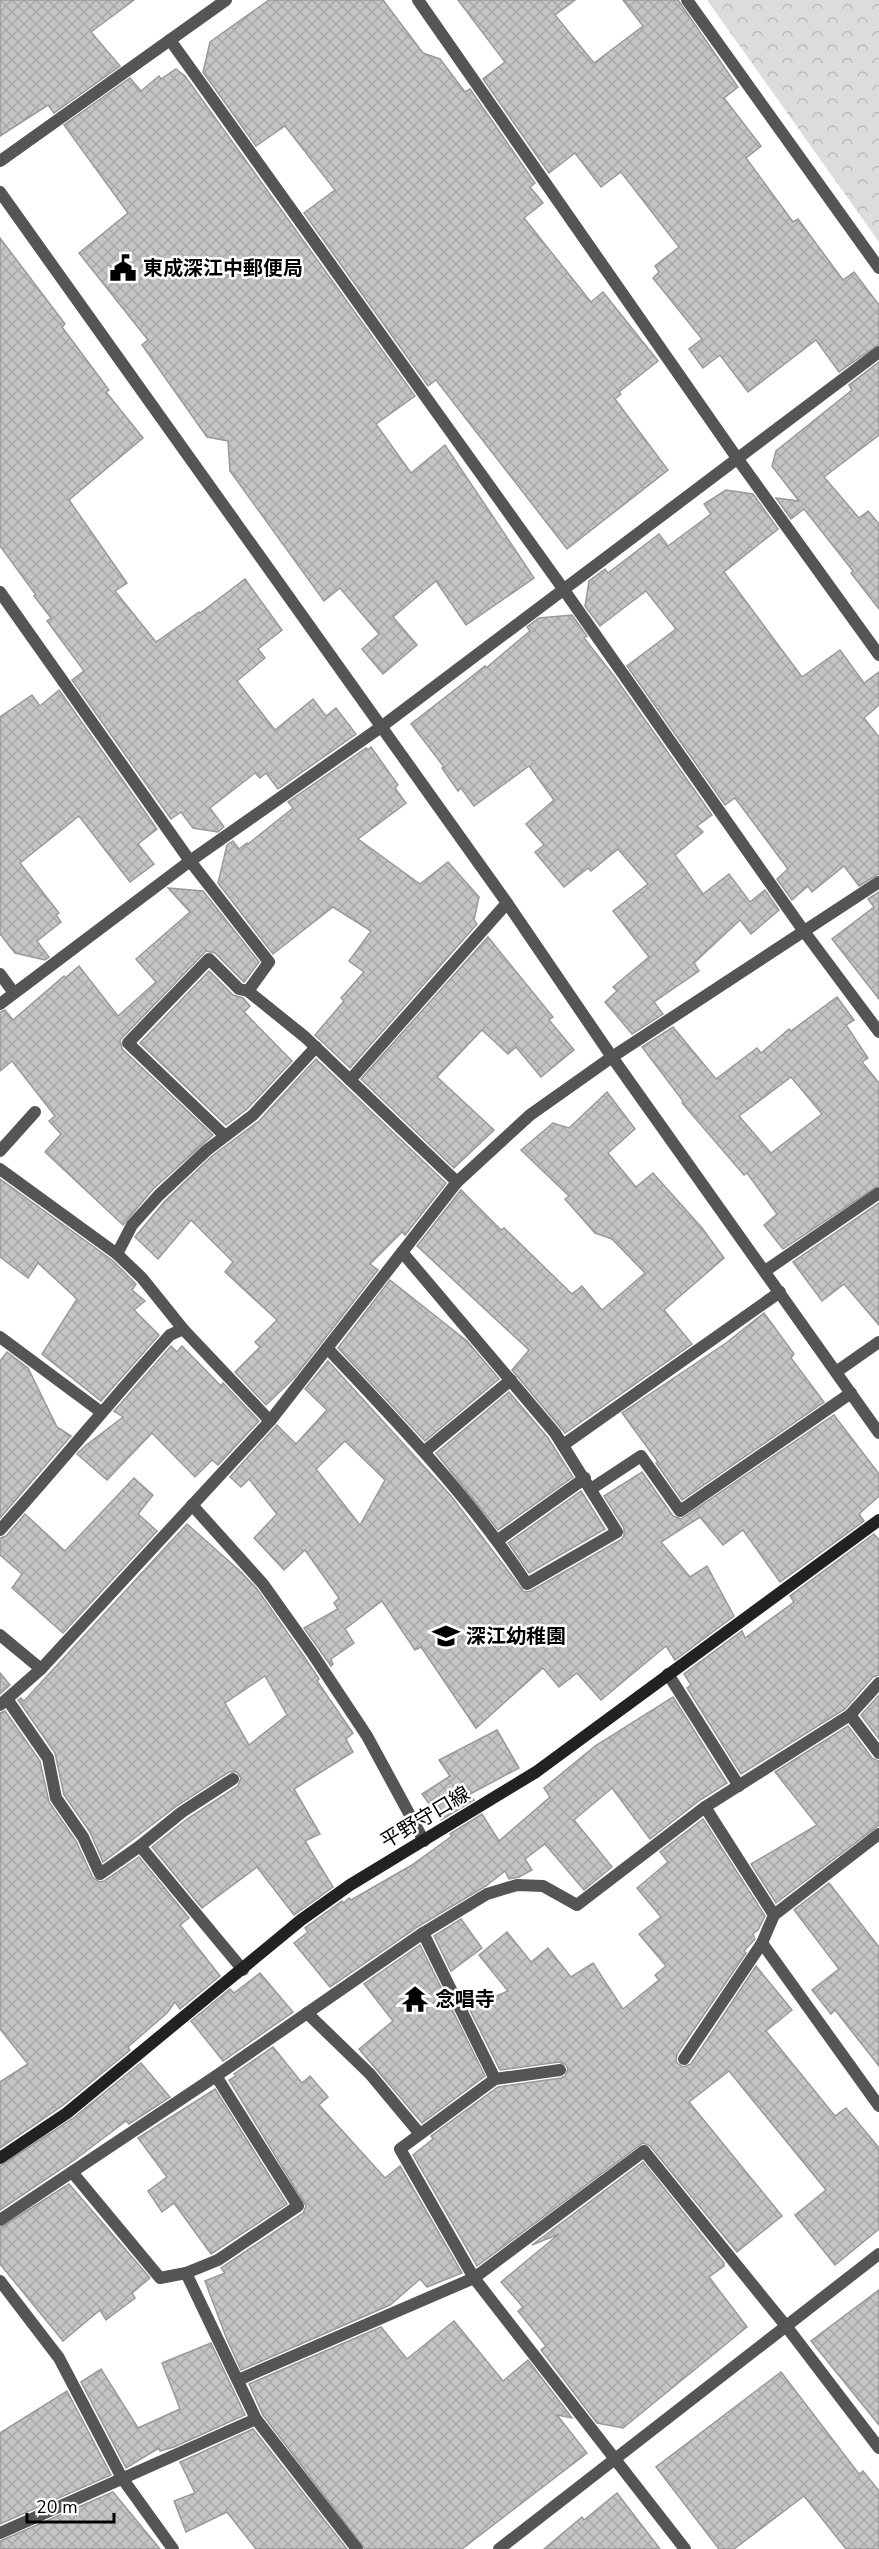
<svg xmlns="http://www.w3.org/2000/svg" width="879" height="2549" font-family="'Nunito Sans','Noto Sans JP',sans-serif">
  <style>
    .forest { fill: url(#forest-crowns) }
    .building { fill: url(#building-cross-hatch); stroke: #999; stroke-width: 1.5; fill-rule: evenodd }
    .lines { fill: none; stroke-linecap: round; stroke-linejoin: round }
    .minor { stroke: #555; stroke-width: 12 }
    .tertiary { stroke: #555; stroke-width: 12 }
    .secondary { stroke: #222; stroke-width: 12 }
    .labels { text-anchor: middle; stroke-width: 5; stroke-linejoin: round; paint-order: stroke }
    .poi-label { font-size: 20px; font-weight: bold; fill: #000; stroke: #fff; text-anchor: start }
    .street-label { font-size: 20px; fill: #000; stroke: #fff }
  </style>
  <defs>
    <pattern id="forest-crowns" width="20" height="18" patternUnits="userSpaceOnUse" patternTransform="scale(1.5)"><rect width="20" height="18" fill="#dcdcdc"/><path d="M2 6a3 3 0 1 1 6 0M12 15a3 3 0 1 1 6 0" fill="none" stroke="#bbb"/></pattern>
    <pattern id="building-cross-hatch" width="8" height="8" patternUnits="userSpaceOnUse" patternTransform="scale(1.5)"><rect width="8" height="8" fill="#c4c4c4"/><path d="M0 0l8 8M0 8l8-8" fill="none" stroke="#a7a7a7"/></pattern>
  </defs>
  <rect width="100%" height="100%" fill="#fff"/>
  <!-- forest -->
  <path class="forest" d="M707 0H879V242Z"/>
  <!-- building -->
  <g class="building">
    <path d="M0 0H134L91 32 120 66 54 113 48 105 0 136Z"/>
    <path d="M269 0H383L423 53 440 59 465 92 470 89 535 183 530 187 543 203 524 218 591 302 603 292 658 361 619 392 621 394 615 399 668 470 567 549 436 380 428 386 304 213 335 190 285 126 256 146 203 72 210 42Z"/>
    <path d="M458 0H575L555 15 594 63 643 26 623 0H678L738 87 724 98 761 146 746 158 793 222 798 219 843 280 854 272 879 305V344L839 372 816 340 748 392 720 355 703 368 689 349 702 339 653 278 659 272 655 266 679 247 621 172 601 187 575 153 549 173 483 79 505 62Z"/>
    <path d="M176 69 185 76 415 396 376 424 411 473 445 445 534 578 466 625 436 581 393 617 417 645 383 674 362 649 379 634 340 588 324 601 230 471 228 441 207 437 142 345 148 340 79 253 128 213 64 125 130 78 141 91 159 76 161 79Z"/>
    <path d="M0 238 65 324 62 327 109 390 106 392 143 438 69 500 127 583 115 591 156 642 199 612 200 613 245 579 282 630 258 649 265 658 237 681 275 730 313 699 326 716 336 708 356 734 278 789 266 773 260 778 255 773 210 808 224 827 218 832 193 828 181 812 171 819 72 680 84 671 47 621 51 618 34 596 36 595 0 546Z"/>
    <path d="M879 362V435L824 477 859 518 868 511 879 524V609L851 573 853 571 804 509 791 519 776 498 799 501 772 466 776 451 852 390 849 385Z"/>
    <path d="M726 490 753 494 778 529 724 572 802 677 840 650 864 683 879 672V705L864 718 879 737V874L859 886 844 866 812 892 808 886 792 900 777 879 788 869 735 798 725 805 627 666 676 629 646 591 600 626 585 606 589 581 605 569 608 573 659 534 668 546 711 514 704 504Z"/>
    <path d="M572 615 587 636 584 638 614 676 712 815 697 826 703 832 675 855 703 894 729 874 750 902 765 890 779 910 751 934 740 920 694 963 699 971 654 1002 663 1014 632 1034 605 1002 617 991 613 987 649 957 613 911 648 884 618 849 591 871 588 868 564 887 535 852 544 845 526 824 554 800 529 766 474 806 461 788 458 791 442 768 444 767 411 724 466 681 485 666 486 668 530 631 527 627 539 618Z"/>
    <path d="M59 690 157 829 138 844 154 864 130 882 79 816 20 863 59 913 56 915 61 922 37 941 49 957 45 960 15 953 0 934V717L32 695 40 706Z"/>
    <path d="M371 747 398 785 395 788 406 803 358 839 420 884 448 862 479 897 474 920 477 924 350 1068 315 1035 344 1001 341 998 364 972 349 961 371 931 333 907 273 954 218 883 227 845 233 841 239 849 247 843 248 844 293 808 288 802 366 748 368 750Z"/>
    <path d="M168 888 203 891 259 962 244 982 215 953 206 951 120 1040 122 1049 213 1135 153 1189 123 1225 45 1152 61 1134 49 1121 55 1116 12 1061 0 1071V1012L5 1010 13 1020 64 976 65 978 79 966 118 1016 156 982 136 959 190 912Z"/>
    <path d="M879 892V999L832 939 874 907 868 899Z"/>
    <path d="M488 937 553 1017 549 1020 574 1050 541 1077 516 1047 508 1054 482 1030 437 1077 494 1130 454 1168 361 1079Z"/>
    <path d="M209 971 233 995 243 998 250 1006 244 1012 292 1061 247 1109 226 1125 140 1043Z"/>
    <path d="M837 997 854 1020 846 1025 868 1058 862 1062 879 1083V1185L783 1249 764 1225 777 1214 747 1173 744 1175 682 1103 683 1101 642 1047 673 1027 716 1079 757 1048 761 1053 789 1029 791 1031ZM791 1077 822 1114 771 1153 739 1116Z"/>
    <path d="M316 1059 446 1183 405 1235 402 1232 370 1264 378 1270 294 1378 266 1405 235 1372 260 1347 255 1342 277 1320 225 1272 233 1262 191 1220 158 1259 135 1237 165 1201 212 1156 259 1121Z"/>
    <path d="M607 1092 635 1129 608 1153 636 1187 653 1173 702 1228 724 1258 664 1310 692 1344 565 1433 512 1370 529 1350 417 1246 461 1190 501 1230 504 1228 572 1294 582 1286 602 1310 645 1273 612 1239 595 1233 565 1199 569 1196 521 1150 553 1123 569 1128Z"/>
    <path d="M0 1179 112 1260 136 1284 132 1290 145 1301 134 1310 159 1335 101 1401 42 1354 77 1299 38 1263 28 1278 0 1257Z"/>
    <path d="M879 1203V1325L844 1284 822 1301 793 1262Z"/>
    <path d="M390 1280 467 1341 499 1379 425 1441 338 1348Z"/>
    <path d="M764 1313 794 1354 791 1358 824 1402 682 1500 656 1463 658 1462 622 1413 726 1343Z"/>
    <path d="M171 1346 177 1352 182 1346 221 1386 223 1383 259 1421 218 1465 212 1460 195 1477 152 1433 107 1480 77 1454 85 1446 123 1417 114 1411Z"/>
    <path d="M7 1352 28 1368 57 1427 71 1436 0 1518V1361Z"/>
    <path d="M328 1361 451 1496 524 1592 531 1591 622 1539 624 1535V1528L604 1496 642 1472 673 1516 681 1519 834 1415 879 1474V1496L859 1514 864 1521 780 1582 743 1530 723 1545 700 1517 661 1542 690 1577 707 1566 734 1616 675 1660 666 1646 601 1700 577 1673 559 1687 543 1668 476 1728 421 1647 415 1650 382 1601 345 1629 354 1643 331 1659 333 1664 331 1666 304 1628 338 1609 334 1603 339 1598 305 1550 284 1570 254 1538 277 1514 249 1479 241 1487 230 1477 277 1425 296 1444 327 1410 305 1389ZM345 1441 385 1480 360 1525 316 1469Z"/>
    <path d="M509 1392 548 1438 573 1477 498 1530 436 1453Z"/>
    <path d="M134 1478 153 1495 138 1514 157 1531 63 1633 12 1588 22 1574 0 1555V1538L6 1536 25 1514 65 1551Z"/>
    <path d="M581 1491 605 1529 529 1573 508 1543Z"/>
    <path d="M187 1524 240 1571 257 1589 305 1658 319 1679 317 1681 353 1733 346 1739 353 1752 294 1789 320 1834 305 1841 333 1887 294 1915 257 1867 202 1908 152 1847 187 1819 238 1786 241 1778 237 1772H229L178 1805 103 1862 90 1832 64 1795 55 1753 18 1700 21 1698 24 1701ZM265 1676 287 1715 249 1745 225 1703Z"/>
    <path d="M874 1534 879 1540V1675L873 1677 845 1709 741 1774 687 1688 691 1685 684 1674 742 1631 745 1638 794 1602 790 1596Z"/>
    <path d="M0 1673 10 1685 0 1694Z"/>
    <path d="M879 1695V1739L861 1715Z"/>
    <path d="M673 1697 727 1783 700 1800 650 1839 612 1788 574 1820 612 1867 584 1890 545 1844 525 1859 532 1870 519 1877 509 1879 505 1871 486 1886 419 1926 330 1987 294 1943 308 1932 305 1928 342 1901 344 1903 349 1898 351 1900 412 1865 452 1836 450 1834 482 1814 499 1841 550 1797 544 1788 595 1746Z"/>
    <path d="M5 1711 40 1761 49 1802 76 1841 93 1878 100 1882 104 1881 139 1857 189 1918 180 1925 220 1976 180 2009 175 2002 167 2013 128 2047 130 2050 62 2106 0 2148V2082L28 2064 0 2029V1713Z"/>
    <path d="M848 1726 872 1758 879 1761V1825L776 1903 751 1864 817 1825 775 1772Z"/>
    <path d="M497 1730 519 1768 470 1794 474 1800 441 1820 422 1794 450 1776 439 1760Z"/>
    <path d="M703 1819 765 1916 758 1930 753 1934 755 1939 744 1951 746 1953 677 2054 676 2062 683 2067 691 2064 756 1966 792 2010 766 2031 835 2116 846 2108 879 2148V2229L835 2265 795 2215 826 2190 729 2071 689 2102 782 2216 737 2252 650 2146 643 2143 477 2266 413 2155 433 2139 431 2136 498 2087 561 2078 565 2076 568 2069 566 2065 559 2062 500 2070 469 2008 508 1991 479 1955 507 1932 531 1962 548 1948 571 1977 593 1963 623 2009 659 1980 655 1975 666 1966 639 1934 661 1917 637 1888 668 1862 660 1852Z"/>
    <path d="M829 1883 879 1947V2066L835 2010 831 2014 812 1990 839 1969 794 1910Z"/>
    <path d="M461 1919 482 1948 451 1971 434 1936Z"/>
    <path d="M420 1945 485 2076 422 2123 359 2049 393 2021 364 1984Z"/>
    <path d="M260 1973 293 2012 223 2061 191 2021 230 1989 234 1993Z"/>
    <path d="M273 2047 302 2083 310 2076 328 2097 319 2105 385 2178 400 2166 462 2273 427 2287 420 2279 390 2305 241 2370 226 2337 205 2281 225 2273 221 2268 303 2213 306 2206 229 2080 236 2076 234 2074Z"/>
    <path d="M141 2063 170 2097 129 2124 126 2121 73 2161 0 2210V2166L72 2119Z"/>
    <path d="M215 2089 287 2204 211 2254 174 2203 162 2212 148 2191 167 2177 138 2138Z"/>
    <path d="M643 2162 724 2263V2266L709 2277 747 2327 623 2428 597 2423 541 2350 546 2346 518 2311 523 2307 501 2282 559 2234 532 2245Z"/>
    <path d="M69 2184 150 2278 132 2293 135 2298 106 2320 100 2310 63 2341 0 2264V2228Z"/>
    <path d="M879 2290V2425L811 2341Z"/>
    <path d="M454 2321 503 2381 528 2360 572 2418 557 2415 587 2453 462 2549H365L263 2415 249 2384 381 2327 407 2359Z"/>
    <path d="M211 2343 245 2415 174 2447 160 2451 159 2448 126 2468 81 2382 101 2369 138 2428 180 2409 162 2363Z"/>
    <path d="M781 2372 859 2474 863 2471 879 2491V2549H846L804 2496 734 2549H719L656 2467Z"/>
    <path d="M67 2391 111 2475 0 2524V2433Z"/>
    <path d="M253 2429 347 2549H256L227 2512 186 2532 174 2501 195 2493 180 2462Z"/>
    <path d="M113 2492 160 2549H0V2541Z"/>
    <path d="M617 2493 660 2549H544L582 2517 584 2520Z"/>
  </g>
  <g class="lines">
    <!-- minor -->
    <g class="minor">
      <path d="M418 0 737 458 879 655"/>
      <path d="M687 0 879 268"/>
      <path d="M170 40 564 590 803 930 879 1032"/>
      <path d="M0 161 226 0"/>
      <path d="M0 592 190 861 269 962 248 991 305 1037 457 1182"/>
      <path d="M0 974 14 993"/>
      <path d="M0 1004 190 861 381 727 879 352"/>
      <path d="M350 1080 507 903"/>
      <path d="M225 1136 128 1043 209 959 239 989 248 991"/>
      <path d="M0 1151 35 1112"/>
      <path d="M0 1169 117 1254 142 1278 183 1329"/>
      <path d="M117 1254 132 1225 159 1195 207 1150 253 1115 316 1047"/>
      <path d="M765 1271 879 1193"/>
      <path d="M0 1337 101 1412"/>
      <path d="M327 1348C398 1423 470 1497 527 1584L617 1532 555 1433 402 1252"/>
      <path d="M836 1372 879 1342"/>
      <path d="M563 1445 780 1292"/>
      <path d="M425 1451 511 1380"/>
      <path d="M591 1489 641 1456 680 1511 851 1393"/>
      <path d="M192 1505 263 1584 312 1653 367 1736 424 1841"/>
      <path d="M0 1530C58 1466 112 1399 170 1335L183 1329 270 1421"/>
      <path d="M498 1540 585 1478"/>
      <path d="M0 1635 41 1669"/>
      <path d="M668 1674 739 1786"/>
      <path d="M7 1699 48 1758 56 1798 83 1837 100 1874 140 1846 182 1812 233 1779"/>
      <path d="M0 1705 41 1669 270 1421 457 1182 530 1115 612 1057 879 882"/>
      <path d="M850 1715 879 1753"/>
      <path d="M140 1846 243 1970"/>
      <path d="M774 1915 879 1834"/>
      <path d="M423 1933 495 2079"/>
      <path d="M762 1943 879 2106"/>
      <path d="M307 2013 370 2074 420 2134"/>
      <path d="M684 2059 762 1943 774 1915 705 1807 850 1715 879 1683"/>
      <path d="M560 2070 495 2079 400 2149 474 2278 644 2151 786 2326 879 2448"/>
      <path d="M72 2172 160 2278 186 2273 256 2419 357 2549"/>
      <path d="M0 2220 216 2076 423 1933 487 1894 517 1885 543 1886 577 1905 705 1807"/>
      <path d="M186 2273 218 2260 298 2206 216 2076"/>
      <path d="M0 2281 59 2358 122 2478 173 2549"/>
      <path d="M238 2380 474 2278 685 2549"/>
      <path d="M0 2533 256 2419"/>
    </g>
    <!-- tertiary -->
    <g class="tertiary">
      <path d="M0 192 507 903 612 1057 879 1433"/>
      <path d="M499 2549 879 2254"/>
    </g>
    <!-- secondary -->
    <path class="secondary" d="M0 2158 67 2113 301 1920 350 1885 536 1772 879 1520"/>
  </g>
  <!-- icons -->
  <defs>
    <symbol id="civic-bare" viewBox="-9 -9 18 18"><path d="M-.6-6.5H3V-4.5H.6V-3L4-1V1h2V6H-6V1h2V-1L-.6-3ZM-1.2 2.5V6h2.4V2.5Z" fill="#000" stroke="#fff" stroke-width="2.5" paint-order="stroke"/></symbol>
    <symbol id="school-bare" viewBox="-9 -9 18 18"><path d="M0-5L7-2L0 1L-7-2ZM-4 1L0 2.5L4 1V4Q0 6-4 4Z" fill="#000" stroke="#fff" stroke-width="2.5" paint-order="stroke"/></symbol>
    <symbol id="temple-bare" viewBox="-9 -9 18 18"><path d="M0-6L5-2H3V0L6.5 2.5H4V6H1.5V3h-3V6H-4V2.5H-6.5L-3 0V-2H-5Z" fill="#000" stroke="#fff" stroke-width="2.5" paint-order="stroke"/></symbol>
  </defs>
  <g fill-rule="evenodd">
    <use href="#civic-bare" x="104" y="249" width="38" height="38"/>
    <use href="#school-bare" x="427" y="1617" width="38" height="38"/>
    <use href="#temple-bare" x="396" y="1980" width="38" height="38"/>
  </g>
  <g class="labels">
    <!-- poi labels -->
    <g class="poi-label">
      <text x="143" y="275">東成深江中郵便局</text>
      <text x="466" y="1643">深江幼稚園</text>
      <text x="435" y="2006">念唱寺</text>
    </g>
    <!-- street labels -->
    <g class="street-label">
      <text transform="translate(425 1817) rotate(-31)" y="7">平野守口線</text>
    </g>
  </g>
  <!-- scale -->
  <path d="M27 2513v9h87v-9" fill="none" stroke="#000000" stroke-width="3"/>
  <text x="36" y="2513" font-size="18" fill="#000000" stroke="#ffffff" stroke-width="4.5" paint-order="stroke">20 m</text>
</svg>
